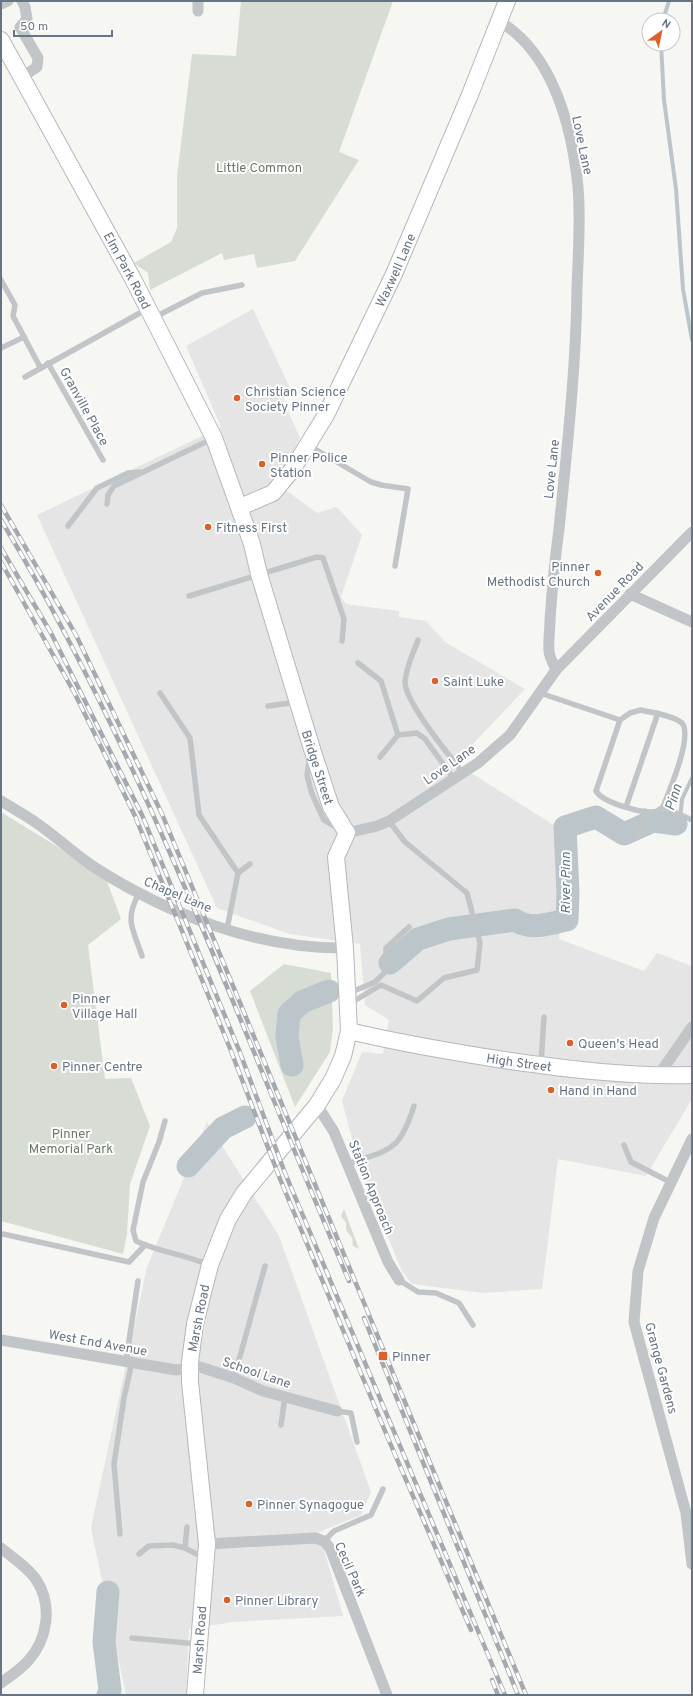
<svg xmlns="http://www.w3.org/2000/svg" width="693" height="1696" font-family="Overpass,sans-serif">
  <style>
    .built { fill: #e4e5e4 }
    .green { fill: #d7ddd4 }
    .lines { fill: none; stroke-linecap: round; stroke-linejoin: round }
    .stream { stroke: #bbc5ca; stroke-width: 4 }
    .river { stroke: #bbc5ca; stroke-width: 23 }
    .secondary-casing { stroke: #b4b8bd; stroke-width: 18 }
    .lane { stroke: #c1c5c8; stroke-width: 5.5 }
    .street { stroke: #c1c5c8; stroke-width: 11 }
    .secondary { stroke: #fff; stroke-width: 16 }
    .rail-casing { stroke: #a4a9af; stroke-width: 4.5 }
    .rail { stroke: #fff; stroke-width: 3; stroke-dasharray: 9; stroke-linecap: butt }
    .poi-dot { fill: #dd602c; stroke: #fff; stroke-width: 1.5 }
    .labels { text-anchor: middle; stroke-width: 4; stroke-linejoin: round; paint-order: stroke }
    .street-label { font-size: 13px; fill: #667483; stroke: #fff }
    .park-label { font-size: 13px; fill: #687a65; stroke: #fff }
    .poi-label { font-size: 13px; fill: #667483; stroke: #fff; text-anchor: start }
    .water-label { font-size: 14px; font-style: italic; fill: #62767f; stroke: #fff }
  </style>
  <rect width="100%" height="100%" fill="#f6f6f3"/>
  <!-- built -->
  <g class="built">
    <path d="M253 309 290 388 283 400 300 438 276 483 317 513 337 507 362 535 341 597 346 604 399 611V617L426 621 445 642 525 689 455 763 560 829 562 892 559 939 644 971 657 953 692 966V1099L646 1176 558 1159 542 1289 483 1293 412 1284 402 1271 361 1172 342 1101 362 1052 383 1054 389 1020 365 1005 360 944 290 934 217 908 37 515 221 427 186 346Z"/>
    <path d="M207 1122 279 1236 371 1492 361 1515 319 1532 343 1616 233 1622 189 1629 186 1695H126L91 1528 147 1267Z"/>
  </g>
  <!-- green -->
  <g class="green">
    <path d="M241 1H393L339 152 359 160 295 261 257 268 254 254 224 260 222 253 150 290 148 273 134 263 171 242 177 228V176L192 54 236 56Z"/>
    <path d="M1 812 105 876 121 919 88 945 105 1079 131 1078 150 1126 130 1184 127 1234 123 1254 1 1221Z"/>
    <path d="M284 964 331 973 333 1028 330 1052 295 1107 250 991Z"/>
    <path d="M344 1209 359 1249 353 1246 352 1238 346 1230V1223L341 1216Z"/>
  </g>
  <g class="lines">
    <!-- stream -->
    <g class="stream">
      <path d="M663 20 669 1"/>
      <path d="M661 44 664 100 676 189 683 289 692 340"/>
      <path d="M676 824 681 810 682 799 692 778"/>
    </g>
    <!-- river -->
    <g class="river">
      <path d="M390 963 418 939 449 929 515 920C531 931 550 923 567 920L568 893 565 827 596 817 624 834 653 821 676 824"/>
      <path d="M292 1065 287 1037 289 1014 302 1002 329 991"/>
      <path d="M188 1166 223 1128 245 1117"/>
      <path d="M108 1592 104 1642 110 1690 108 1695"/>
    </g>
    <defs>
      <g id="secondary">
        <path id="s1" d="M1 40 133 279 214 438 252 544 259 574 312 749 331 807 347 833 336 857 345 948 349 1031 343 1056 333 1079 317 1105 244 1193 228 1219 210 1265 195 1324 190 1362V1382L207 1544 195 1695"/>
        <path id="s2" d="M240 507 273 493 292 470 326 415 394 274 469 97 507 1"/>
        <path id="s3" d="M349 1031C400 1043 452 1052 504 1060 567 1069 629 1077 692 1075"/>
      </g>
    </defs>
    <!-- secondary casing -->
    <use href="#secondary" class="secondary-casing"/>
    <!-- lane -->
    <g class="lane">
      <path d="M1 280 15 305 13 316 40 367"/>
      <path d="M153 318 202 293 242 285"/>
      <path d="M1 348 24 337"/>
      <path d="M48 363 103 460"/>
      <path d="M25 377 147 309"/>
      <path d="M308 445 371 482 381 485 408 489 395 566"/>
      <path d="M107 504 108 495 114 486 212 439"/>
      <path d="M68 526 97 488 128 473 140 472"/>
      <path d="M189 596 317 557 323 558 344 619 342 641"/>
      <path d="M418 640C413 654 406 667 405 682 405 702 449 755 463 773"/>
      <path d="M358 663 381 681 398 735"/>
      <path d="M160 693 190 738 199 815 238 873 227 929"/>
      <path d="M540 693 620 720"/>
      <path d="M268 706 297 702"/>
      <path d="M641 710C653 713 672 715 682 723 693 737 669 791 663 807 660 809 658 811 655 812 641 813 603 803 596 791L620 720 630 713Z"/>
      <path d="M310 756 307 775 312 794 324 820 338 828"/>
      <path d="M380 757 398 735 417 733 425 739 454 779"/>
      <path d="M626 807 658 713"/>
      <path d="M663 807 692 820"/>
      <path d="M638 836 645 811"/>
      <path d="M238 873 250 864"/>
      <path d="M139 893C124 921 133 928 142 956"/>
      <path d="M349 993 375 982 386 971V948L409 927"/>
      <path d="M349 1004 381 985 417 1001 444 978 477 970 480 943 467 893 405 842 389 821"/>
      <path d="M541 1063 544 1017"/>
      <path d="M165 1121 159 1142 143 1182 133 1230 136 1241C159 1252 186 1255 209 1265"/>
      <path d="M624 1145 631 1162 670 1182"/>
      <path d="M348 1164C390 1149 399 1153 414 1106"/>
      <path d="M3 1234 129 1262 145 1245"/>
      <path d="M399 1280 418 1292 436 1293 459 1303 473 1325"/>
      <path d="M126 1361 138 1281"/>
      <path d="M234 1378 265 1266"/>
      <path d="M337 1411 351 1413 357 1442"/>
      <path d="M281 1425 285 1397"/>
      <path d="M187 1527 185 1548 204 1558"/>
      <path d="M120 1534 114 1464 124 1398 132 1362"/>
      <path d="M324 1541 334 1531 371 1515 383 1489"/>
      <path d="M139 1554 149 1546 173 1545 185 1548"/>
      <path d="M132 1638 198 1644"/>
    </g>
    <!-- street -->
    <g class="street">
      <path d="M198 1V11"/>
      <path d="M1 4 8 1"/>
      <path d="M499 21C553 53 572 127 578 187 581 220 578 255 577 289 576 369 567 449 559 529 555 559 552 590 550 620 550 630 548 641 549 651 549 657 554 664 556 670"/>
      <path d="M22 77 37 67 38 58 20 27 27 19 25 7 22 1"/>
      <path d="M630 594 692 622"/>
      <path d="M1 801C12 808 24 814 35 822 56 836 75 855 97 869 170 915 258 949 345 948"/>
      <path d="M347 833 377 826 389 821 478 763 510 735 556 670 692 532"/>
      <path d="M658 1076 692 1027"/>
      <path d="M317 1105 334 1132 388 1262 399 1280"/>
      <path d="M692 1139 654 1218 638 1271 634 1322 686 1513 692 1564"/>
      <path d="M1 1340 176 1370 200 1367 234 1378 263 1391 337 1411"/>
      <path d="M207 1544 315 1538 324 1541 330 1548 387 1695"/>
      <path d="M1 1548C13 1558 29 1568 37 1581 53 1607 47 1640 28 1661 20 1670 10 1676 1 1683"/>
    </g>
    <!-- secondary -->
    <use href="#secondary" class="secondary"/>
    <defs>
      <g id="rail">
        <path d="M1 505 76 635 162 814 526 1695"/>
        <path d="M1 520C146 760 239 1025 349 1281"/>
        <path d="M1 548 51 633 142 815 239 1050 285 1173 505 1695"/>
        <path d="M1 562 75 694 135 816 231 1051 280 1179 390 1443 471 1630"/>
        <path d="M364 1318 518 1695"/>
        <path d="M492 1680 498 1695"/>
      </g>
    </defs>
    <!-- rail casing -->
    <use href="#rail" class="rail-casing"/>
    <!-- rail -->
    <use href="#rail" class="rail"/>
  </g>
  <!-- markers -->
  <g class="poi-dot">
    <circle cx="237" cy="398" r="4"/>
    <circle cx="262" cy="464" r="4"/>
    <circle cx="208" cy="527" r="4"/>
    <circle cx="598" cy="573" r="4"/>
    <circle cx="435" cy="681" r="4"/>
    <circle cx="64" cy="1005" r="4"/>
    <circle cx="570" cy="1043" r="4"/>
    <circle cx="54" cy="1066" r="4"/>
    <circle cx="551" cy="1090" r="4"/>
    <rect x="378" y="1351" width="10" height="10" rx="2"/>
    <circle cx="249" cy="1504" r="4"/>
    <circle cx="227" cy="1600" r="4"/>
  </g>
  <g class="labels">
    <!-- street labels -->
    <g class="street-label">
      <text transform="translate(583 145) rotate(78)" y="5">Love Lane</text>
      <text dy="5" stroke="none"><textPath href="#s1" startOffset="263">Elm Park Road</textPath></text>
      <text dy="5" stroke="none"><textPath href="#s2" startOffset="291">Waxwell Lane</textPath></text>
      <text transform="translate(85 406) rotate(61)" y="5">Granville Place</text>
      <text transform="translate(551 469) rotate(-84)" y="5">Love Lane</text>
      <text transform="translate(614 591) rotate(-46)" y="5">Avenue Road</text>
      <text transform="translate(449 764) rotate(-35)" y="5">Love Lane</text>
      <text dy="5" stroke="none"><textPath href="#s1" startOffset="797">Bridge Street</textPath></text>
      <text transform="translate(178 894) rotate(23)" y="5">Chapel Lane</text>
      <text dy="5" stroke="none"><textPath href="#s3" startOffset="173">High Street</textPath></text>
      <text transform="translate(372 1187) rotate(68)" y="5">Station Approach</text>
      <text transform="translate(198 1318) rotate(-79)" y="5">Marsh Road</text>
      <text transform="translate(98 1342) rotate(10)" y="5">West End Avenue</text>
      <text transform="translate(662 1368) rotate(75)" y="5">Grange Gardens</text>
      <text transform="translate(257 1372) rotate(19)" y="5">School Lane</text>
      <text transform="translate(351 1569) rotate(66)" y="5">Cecil Park</text>
      <text transform="translate(199 1640) rotate(-86)" y="5">Marsh Road</text>
    </g>
    <!-- park labels -->
    <g class="park-label">
      <text x="259" y="172">Little Common</text>
      <text x="71" y="1138">Pinner<tspan x="71" dy="15">Memorial Park</tspan></text>
    </g>
    <!-- poi labels -->
    <g class="poi-label">
      <text x="245" y="396">Christian Science<tspan x="245" dy="15">Society Pinner</tspan></text>
      <text x="270" y="462">Pinner Police<tspan x="270" dy="15">Station</tspan></text>
      <text x="216" y="532">Fitness First</text>
      <text x="590" y="571" text-anchor="end">Pinner<tspan x="590" dy="15">Methodist Church</tspan></text>
      <text x="443" y="686">Saint Luke</text>
      <text x="72" y="1003">Pinner<tspan x="72" dy="15">Village Hall</tspan></text>
      <text x="578" y="1048">Queen's Head</text>
      <text x="62" y="1071">Pinner Centre</text>
      <text x="559" y="1095">Hand in Hand</text>
      <text x="392" y="1361">Pinner</text>
      <text x="257" y="1509">Pinner Synagogue</text>
      <text x="235" y="1605">Pinner Library</text>
    </g>
    <!-- water labels -->
    <g class="water-label">
      <text transform="translate(673 797) rotate(-72)" y="5">Pinn</text>
      <text transform="translate(565 883) rotate(-90)" y="5">River Pinn</text>
    </g>
  </g>
  <!-- border -->
  <rect width="693" height="1696" fill="none" stroke="#667483" stroke-width="4"/>
  <!-- north arrow -->
  <g transform="translate(661 32) rotate(33)"><circle r="19" fill="#ffffff" stroke="#c2c7cd"/>
  <path d="M0-3L7 15L0 10L-7 15Z" fill="#dd602c"/>
  <text y="-6" font-size="11" font-weight="bold" text-anchor="middle" fill="#667483">N</text>
  </g>
  <!-- scale -->
  <path d="M14 30v6h98v-6" fill="none" stroke="#667483" stroke-width="2"/>
  <text x="20" y="30" font-size="12" fill="#667483" stroke="#ffffff" stroke-width="3" paint-order="stroke">50 m</text>
</svg>
